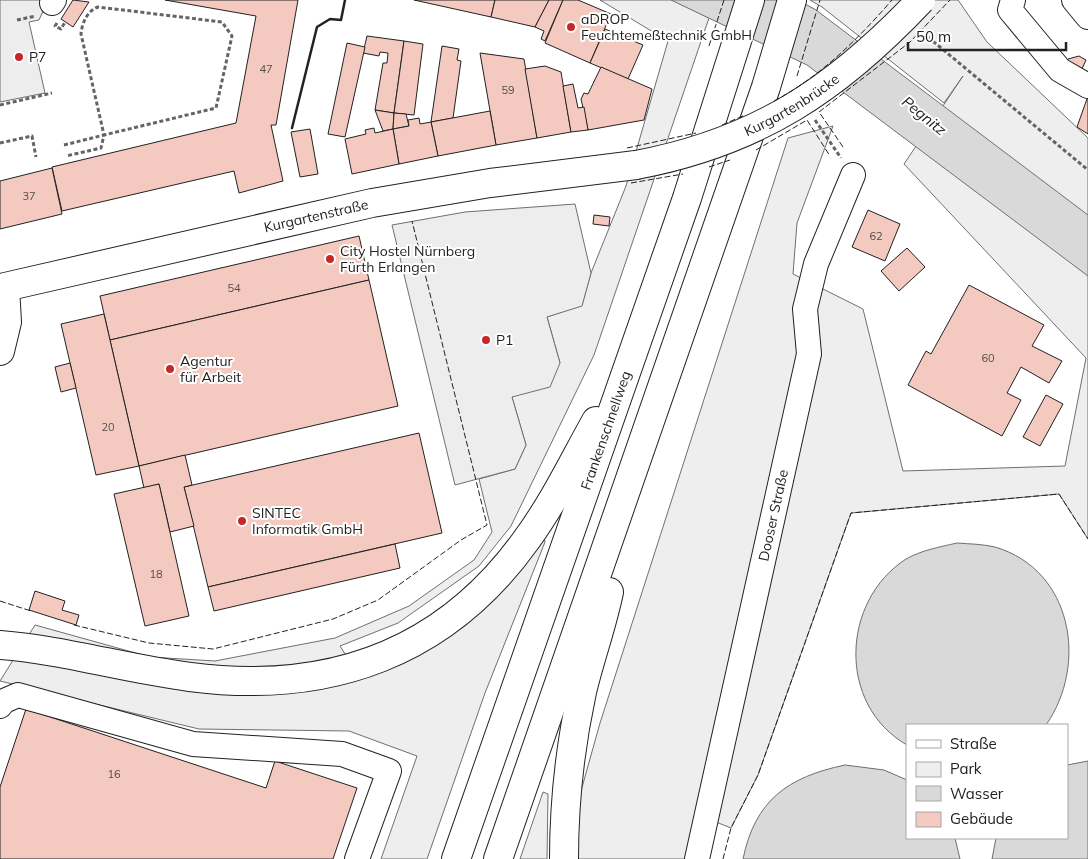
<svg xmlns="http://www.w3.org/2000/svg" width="1088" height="859" font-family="Mulish,sans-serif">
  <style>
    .green { fill: #eee; stroke: #6f6f6f }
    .parking { fill: #ededed; stroke: #6f6f6f }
    .water { fill: #d9d9d9; stroke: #6f6f6f }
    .building { fill: #f3c9c0; stroke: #222 }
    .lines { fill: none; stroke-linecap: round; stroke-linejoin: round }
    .minor-casing { stroke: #222; stroke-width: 26 }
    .major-casing { stroke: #222; stroke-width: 30 }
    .highway-casing { stroke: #222; stroke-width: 30 }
    .path { stroke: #646464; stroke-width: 3; stroke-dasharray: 4 2.5; stroke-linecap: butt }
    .minor { stroke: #fff; stroke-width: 24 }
    .major { stroke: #fff; stroke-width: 28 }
    .highway { stroke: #fff; stroke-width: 28 }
    .major-bridge-casing { stroke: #222; stroke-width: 30; stroke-linecap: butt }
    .major-bridge { stroke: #fff; stroke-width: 28 }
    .fence { stroke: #222; stroke-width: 1; stroke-dasharray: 6 2.5; stroke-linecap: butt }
    .wall { stroke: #222; stroke-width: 2.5 }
    .poi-dot { fill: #c62828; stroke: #fff; stroke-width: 2 }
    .labels { text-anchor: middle; stroke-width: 4; stroke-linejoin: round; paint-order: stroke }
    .number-label { font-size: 11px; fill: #564c4a }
    .poi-label { font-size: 14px; fill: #222; stroke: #fff; text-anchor: start }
    .street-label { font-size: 14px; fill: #222; stroke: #fff }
    .water-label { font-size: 15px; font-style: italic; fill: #222; stroke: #fff }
  </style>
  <rect width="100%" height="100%" fill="#fff"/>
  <!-- green -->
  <g class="green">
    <path d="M600 0H673L709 18 594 355 511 526 479 566 398 623 340 646 360 677C389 666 417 657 443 639 483 613 512 569 543 533L545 542 485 693 427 859H381L417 756 349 731 199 729 0 681 35 625 150 657 215 661 335 638 409 606 474 560 492 532 479 479 515 469 526 445 512 397 560 363 547 317 582 305 591 273 626 186 668 41Z"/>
    <path d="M810 0H958L987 42 1088 138V539L1059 494 851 513 758 775 731 828 696 814 687 859H578L576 809 600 723 788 138 833 126 797 223 793 274 863 309 903 471 1065 466 1086 358 904 164 963 76 944 103 822 7Z"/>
    <path d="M543 792 548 794 547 859H520Z"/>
  </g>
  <!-- parking -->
  <g class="parking">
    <path d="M0 0H48L39 20 29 22 45 93 0 102Z"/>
    <path d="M575 204 591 273 582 306 547 317 560 363 550 387 512 397 526 445 515 469 455 485 392 225 465 212Z"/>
  </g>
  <!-- water -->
  <g class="water">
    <path d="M671 0H798L816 10 1088 215V276L807 65Z"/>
    <path d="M957 543C970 544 982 544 995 547 1073 570 1088 665 1046 725H907V745C837 705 841 601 906 559 922 550 940 547 957 543Z"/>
    <path d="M1088 761V859H992L996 838H1067V765Z"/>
    <path d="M845 765 884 770 907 780V838H955L960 859H743C755 800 788 777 845 765Z"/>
  </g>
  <!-- building -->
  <g class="building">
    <path d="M73 0 89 2 73 27 61 19Z"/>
    <path d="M165 0H298L276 125H271L283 181 239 193 234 171 62 211 52 167 236 123 256 16Z"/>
    <path d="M414 0H495L491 17Z"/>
    <path d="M495 0H549L535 27 491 17Z"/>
    <path d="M549 0H563L545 41 541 39 544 31 535 27Z"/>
    <path d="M563 0H578L611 14 590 63 545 43Z"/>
    <path d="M605 29 643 45 628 79 590 63Z"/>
    <path d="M367 36 404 41 394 113 375 110 383 63H387L388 53 380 52 379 56 363 53Z"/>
    <path d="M404 41 423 44 414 115 394 113Z"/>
    <path d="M347 43 365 47 345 137 328 134Z"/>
    <path d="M442 46 459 49 457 60 461 61 453 118 431 122Z"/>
    <path d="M480 53 524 59 537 138 496 145Z"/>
    <path d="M1079 56 1086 60 1080 73 1065 64 1068 59Z"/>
    <path d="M545 66 561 72 571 132 537 138 525 69Z"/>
    <path d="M601 67 652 89 644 120 588 130 581 99 584 93 588 94Z"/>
    <path d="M573 84 578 108 584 107 588 130 571 132 563 86Z"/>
    <path d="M1088 96V134L1077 127Z"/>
    <path d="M375 110 394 113 393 129 383 131Z"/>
    <path d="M490 111 496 145 438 156 431 122Z"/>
    <path d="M394 113 406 114 409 126 393 129Z"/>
    <path d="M419 118 420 124 431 122 438 156 399 164 393 129 409 126 408 120Z"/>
    <path d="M374 128 375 133 393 129 399 164 352 174 345 139 366 134 365 130Z"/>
    <path d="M310 129 318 174 300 177 291 132Z"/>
    <path d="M52 168 62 214 0 229V181Z"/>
    <path d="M868 210 900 224 885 261 852 247Z"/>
    <path d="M594 215 610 217 609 226 593 224Z"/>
    <path d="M359 236 369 280 110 340 100 296Z"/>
    <path d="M907 248 925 267 899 291 881 271Z"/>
    <path d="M369 280 398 406 139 466 110 340Z"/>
    <path d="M969 285 1044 325 1032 346 1062 361 1049 383 1021 367 1007 393 1021 400 1002 436 908 385 926 351 931 354Z"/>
    <path d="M104 314 139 466 96 475 61 324Z"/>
    <path d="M70 363 76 388 61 392 55 367Z"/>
    <path d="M1046 395 1063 404 1040 446 1023 437Z"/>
    <path d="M419 433 442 533 208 587 184 487Z"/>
    <path d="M185 455 192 485 184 487 194 526 170 532 159 484 144 488 139 466Z"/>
    <path d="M159 484 189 616 145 626 114 494Z"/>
    <path d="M395 544 400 568 214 611 208 587Z"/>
    <path d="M35 591 65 601 62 610 79 615 76 625 29 610Z"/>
    <path d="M26 709 266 788 275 761 357 788 333 859H0V787Z"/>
  </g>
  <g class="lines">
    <defs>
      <g id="minor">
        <path d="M1013 0 1010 10 1060 70 1088 86"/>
        <path d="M1074 0 1088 17"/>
        <path d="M52 3 54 0"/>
        <path d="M0 706 4 701 18 695 193 744 342 754 389 771 357 859"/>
        <path id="s1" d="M697 859 809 354 805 309 816 264 853 175"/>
      </g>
      <g id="major">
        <path id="s2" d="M0 351 7 322 5 287 372 203 490 183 636 165"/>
      </g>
      <g id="highway">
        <path d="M0 645C64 650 127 669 190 677 329 695 445 654 527 539 554 502 574 460 596 421"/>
        <path id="s3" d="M456 859 687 198 750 0"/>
        <path d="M498 859 766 87 792 0"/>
        <path d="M564 859C564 803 570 747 582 692 590 658 602 626 609 592"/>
      </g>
    </defs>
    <!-- minor casing -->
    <use href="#minor" class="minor-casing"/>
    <!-- major casing -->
    <use href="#major" class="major-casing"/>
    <!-- highway casing -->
    <use href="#highway" class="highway-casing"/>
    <!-- path -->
    <g class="path">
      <path d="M17 20 36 16"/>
      <path d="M57 23 55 26 61 29 65 22"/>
      <path d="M923 33 1088 170"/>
      <path d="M0 105 52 93"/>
      <path d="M815 120 841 158"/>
      <path d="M0 143 32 136 36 157"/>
      <path d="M64 145 104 135 81 34C82 23 87 11 98 7L222 22 232 36 216 108 104 135 101 148 66 156"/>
    </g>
    <!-- minor -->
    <use href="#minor" class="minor"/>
    <!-- major -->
    <use href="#major" class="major"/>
    <!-- highway -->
    <use href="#highway" class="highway"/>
    <defs>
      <g id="major-bridge">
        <path id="s4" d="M636 165C758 142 837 89 921 0"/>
      </g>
    </defs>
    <!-- major-bridge casing -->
    <use href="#major-bridge" class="major-bridge-casing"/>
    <!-- major-bridge -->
    <use href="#major-bridge" class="major-bridge"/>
    <!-- fence -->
    <g class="fence">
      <path d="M709 46 724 0"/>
      <path d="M797 76 820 0"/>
      <path d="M774 101C820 77 858 39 892 0"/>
      <path d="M722 125 745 115"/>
      <path d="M843 147 819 112 910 42 950 0"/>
      <path d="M627 148 696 133"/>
      <path d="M756 150 807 120 830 156"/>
      <path d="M709 167 730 160"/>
      <path d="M631 183 683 174"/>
      <path d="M0 601 31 611"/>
      <path d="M74 625 149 643 213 649 333 619 378 600 461 540 487 525 412 221"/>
      <path d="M723 859 731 828 758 775 851 513 1059 494 1088 539"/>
    </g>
    <!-- wall -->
    <path class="wall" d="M292 128 317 27 330 19 341 20 345 0"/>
  </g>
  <!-- markers -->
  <g class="poi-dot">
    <circle cx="571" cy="27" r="5"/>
    <circle cx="19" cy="57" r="5"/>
    <circle cx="330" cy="259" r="5"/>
    <circle cx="486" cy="340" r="5"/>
    <circle cx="170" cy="369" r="5"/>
    <circle cx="242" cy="521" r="5"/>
  </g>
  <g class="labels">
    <!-- number labels -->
    <g class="number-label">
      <text x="266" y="73">47</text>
      <text x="508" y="94">59</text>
      <text x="29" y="200">37</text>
      <text x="876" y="240">62</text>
      <text x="234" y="292">54</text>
      <text x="988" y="362">60</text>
      <text x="108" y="431">20</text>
      <text x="156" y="578">18</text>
      <text x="114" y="778">16</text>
    </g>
    <!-- poi labels -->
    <g class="poi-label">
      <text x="581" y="24">aDROP<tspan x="581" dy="16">Feuchtemeßtechnik GmbH</tspan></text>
      <text x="29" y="62">P7</text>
      <text x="340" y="256">City Hostel Nürnberg<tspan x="340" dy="16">Fürth Erlangen</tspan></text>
      <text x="496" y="345">P1</text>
      <text x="180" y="366">Agentur<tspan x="180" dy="16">für Arbeit</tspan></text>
      <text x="252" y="518">SINTEC<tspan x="252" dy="16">Informatik GmbH</tspan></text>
    </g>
    <!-- street labels -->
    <g class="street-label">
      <text dy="5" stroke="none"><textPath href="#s4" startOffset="168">Kurgartenbrücke</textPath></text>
      <text dy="5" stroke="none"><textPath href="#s2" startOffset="384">Kurgartenstraße</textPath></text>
      <text dy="5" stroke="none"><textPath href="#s3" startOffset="454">Frankenschnellweg</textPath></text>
      <text dy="5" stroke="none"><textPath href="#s1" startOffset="352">Dooser Straße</textPath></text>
    </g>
    <!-- water labels -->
    <g class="water-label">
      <text transform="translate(924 116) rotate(39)" y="5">Pegnitz</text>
    </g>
  </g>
  <!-- legend -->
  <rect x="906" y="724" width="162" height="115" fill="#ffffff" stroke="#a7a7a7"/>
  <rect x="916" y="740" width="25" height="8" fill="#ffffff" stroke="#a7a7a7"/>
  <text x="950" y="749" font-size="15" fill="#222222">Straße</text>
  <rect x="916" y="762" width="25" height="15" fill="#eeeeee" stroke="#a7a7a7"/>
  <text x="950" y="774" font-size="15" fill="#222222">Park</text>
  <rect x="916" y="786" width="25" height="15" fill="#d9d9d9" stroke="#a7a7a7"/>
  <text x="950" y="799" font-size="15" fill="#222222">Wasser</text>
  <rect x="916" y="812" width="25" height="15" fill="#f3c9c0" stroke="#a7a7a7"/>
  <text x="950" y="824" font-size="15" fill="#222222">Gebäude</text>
  <!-- scale -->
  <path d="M908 42v8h158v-8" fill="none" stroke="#222222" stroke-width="2.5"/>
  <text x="916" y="42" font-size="15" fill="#222222" stroke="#ffffff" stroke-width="4" paint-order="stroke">50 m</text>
</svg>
